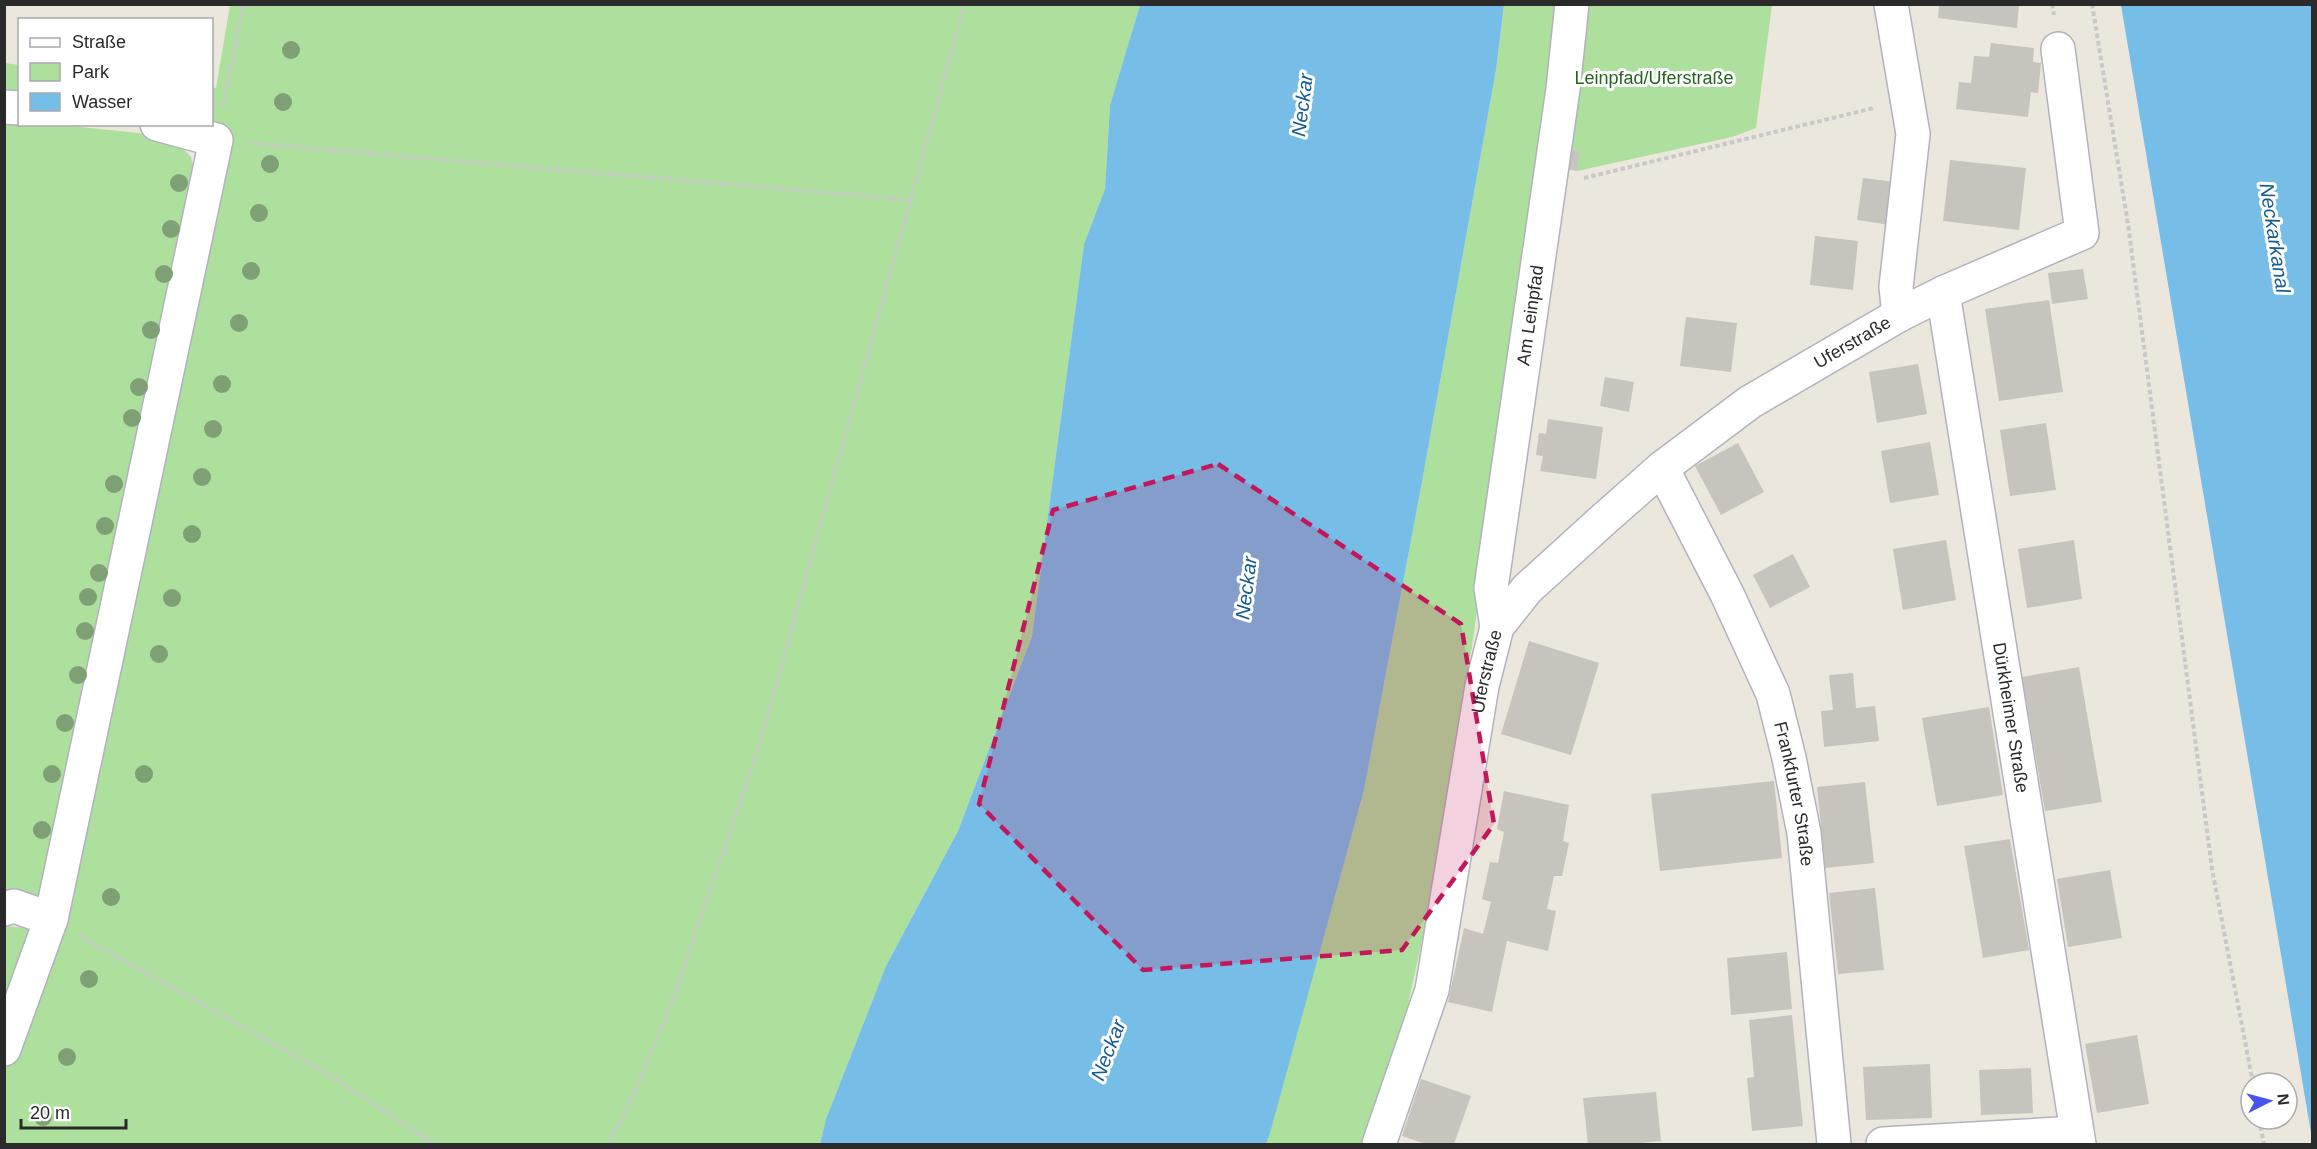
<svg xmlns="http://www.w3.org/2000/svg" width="2317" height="1149" font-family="Arial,sans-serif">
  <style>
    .green { fill: #addf9d }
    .water { fill: #76bee8 }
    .building { fill: #c7c4bd }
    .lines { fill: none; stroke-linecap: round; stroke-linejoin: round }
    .minor-casing { stroke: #b1b2bd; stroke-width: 36 }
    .path { stroke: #c8c8c8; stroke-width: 4; stroke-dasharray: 4.5 3; stroke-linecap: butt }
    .minor { stroke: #fff; stroke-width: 33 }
    .tree { fill: #7f9f74 }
    .marked { fill: #c2185b; fill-opacity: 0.2; stroke: #c2185b; stroke-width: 4.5; stroke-dasharray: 12 8; stroke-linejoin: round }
    .labels { text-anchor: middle; stroke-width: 6; stroke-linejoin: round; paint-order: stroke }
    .park-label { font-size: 18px; fill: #26641e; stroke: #fff }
    .street-label { font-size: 18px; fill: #2a2a2a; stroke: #fff }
    .water-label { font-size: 20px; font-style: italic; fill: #155c94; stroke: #fff }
  </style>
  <rect width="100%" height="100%" fill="#ece7dd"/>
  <!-- green -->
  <g class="green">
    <path d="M230 5H1140L1110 105 1105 189 1084 244 1032 636 958 831 886 966 826 1119 820 1144H5V926L26 928 37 897 5 899V118L19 119 20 124 63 125 156 135 176 141 191 157 197 188 212 124V87L216 88Z"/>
    <path d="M1504 5H1561L1541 164 1468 674 1433 889 1408 1005 1363 1144H1266L1364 790 1422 482 1496 70Z"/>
    <path d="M1588 5H1772L1756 128 1732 137 1577 171 1580 151 1570 149Z"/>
    <path d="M5 63 19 65V99L5 97Z"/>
  </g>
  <!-- water -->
  <g class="water">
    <path d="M1140 5H1504L1496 70 1422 482 1364 790 1270 1133 1266 1144H820L826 1119 886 966 958 831 1032 636 1084 244 1105 189 1110 105Z"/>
    <path d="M2121 5H2312V1139Z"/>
  </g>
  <!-- building -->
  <g class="building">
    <path d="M1939 4H2019L2017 28 1938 18Z"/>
    <path d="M1991 43 2034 48 2033 62 2041 63 2038 93 2031 92 2028 117 1956 109 1959 82 1971 83 1974 56 1989 57Z"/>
    <path d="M1564 148 1580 151 1577 171 1561 168Z"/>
    <path d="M1950 160 2026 168 2019 230 1943 221Z"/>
    <path d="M1863 178 1896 182 1890 225 1857 220Z"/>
    <path d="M1815 236 1858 241 1853 290 1810 285Z"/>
    <path d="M2083 269 2088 299 2052 304 2048 273Z"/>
    <path d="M2049 300 2063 392 1999 401 1985 309Z"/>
    <path d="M1686 317 1737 323 1731 372 1680 366Z"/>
    <path d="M1918 364 1927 414 1877 423 1869 372Z"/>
    <path d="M1605 377 1634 382 1629 412 1600 406Z"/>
    <path d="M1548 419 1603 427 1596 479 1540 471 1543 456 1536 455 1539 433 1546 434Z"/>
    <path d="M2046 423 2056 490 2010 496 2000 430Z"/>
    <path d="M1930 442 1939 495 1890 503 1881 451Z"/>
    <path d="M1738 443 1764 492 1721 515 1695 466Z"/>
    <path d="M1946 540 1956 600 1903 610 1893 549Z"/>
    <path d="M2074 540 2082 599 2027 608 2018 549Z"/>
    <path d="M1793 554 1810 587 1770 608 1753 575Z"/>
    <path d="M1529 641 1599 663 1571 755 1501 734Z"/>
    <path d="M2079 667 2102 802 2045 811 2022 677Z"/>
    <path d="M1853 673 1856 708 1875 706 1879 741 1824 747 1821 711 1833 710 1829 675Z"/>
    <path d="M1989 707 2003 795 1937 806 1922 718Z"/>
    <path d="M1774 781 1782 858 1660 871 1651 794Z"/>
    <path d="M1865 782 1874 863 1825 868 1817 787Z"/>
    <path d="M1504 791 1569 805 1563 841 1569 843 1562 876H1554L1547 909 1556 911 1548 951 1507 941 1492 1012 1448 1002 1464 928 1483 934 1491 902 1482 899 1490 862 1498 863 1504 832 1497 829Z"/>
    <path d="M2010 839 2029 950 1983 958 1964 846Z"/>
    <path d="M2110 870 2122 938 2068 947 2057 879Z"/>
    <path d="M1875 888 1884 970 1838 974 1829 893Z"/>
    <path d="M1787 952 1792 1009 1731 1015 1727 958Z"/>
    <path d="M1792 1015 1803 1126 1752 1131 1747 1078 1754 1077 1749 1020Z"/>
    <path d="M2137 1035 2149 1104 2097 1113 2085 1044Z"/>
    <path d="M1930 1064 1932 1118 1866 1120 1863 1067Z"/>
    <path d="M2031 1068 2033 1113 1981 1115 1979 1070Z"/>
    <path d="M1421 1079 1471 1096 1454 1144H1426L1402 1136Z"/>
    <path d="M1656 1092 1661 1141 1628 1144H1588L1583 1098Z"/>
  </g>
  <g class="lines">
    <defs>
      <g id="minor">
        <path d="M1891 4 1913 134 1896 287 1899 315"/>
        <path d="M4 107 20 108"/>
        <path id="s1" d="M1943 293 2079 1144"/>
        <path id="s2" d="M1662 468 1727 594 1773 694 1789 758 1804 833 1834 1144"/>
        <path id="s3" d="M1497 627 1491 588 1563 89 1572 4"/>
        <path d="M4 909 14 906 51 919"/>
        <path d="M4 1049 51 919 216 140 157 124"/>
        <path id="s4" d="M1379 1144 1432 990 1482 686 1497 627 1527 589 1603 520 1662 468 1750 402 1899 315 1943 293 2082 233 2058 49"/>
        <path d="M1883 1144 2077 1133"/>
      </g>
    </defs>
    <!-- minor casing -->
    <use href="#minor" class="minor-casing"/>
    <!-- path -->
    <g class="path">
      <path d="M2052 4 2054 15"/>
      <path d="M2092 4 2128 224 2212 869 2253 1083"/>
      <path d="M223 106 244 4"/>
      <path d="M249 143 912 200"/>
      <path d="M1584 178 1874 108"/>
      <path d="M80 936 328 1074 435 1144"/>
      <path d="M2259 1119 2264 1144"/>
      <path d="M609 1144 632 1100 674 997 759 747 965 4"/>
    </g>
    <!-- minor -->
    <use href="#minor" class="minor"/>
  </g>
  <!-- trees -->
  <g class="tree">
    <circle cx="291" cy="50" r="9"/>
    <circle cx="283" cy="102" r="9"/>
    <circle cx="270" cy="164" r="9"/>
    <circle cx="179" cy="183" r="9"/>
    <circle cx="259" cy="213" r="9"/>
    <circle cx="171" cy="229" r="9"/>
    <circle cx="251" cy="271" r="9"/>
    <circle cx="164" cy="274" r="9"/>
    <circle cx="239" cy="323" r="9"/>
    <circle cx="151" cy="330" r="9"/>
    <circle cx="222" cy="384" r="9"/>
    <circle cx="139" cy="387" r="9"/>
    <circle cx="132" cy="418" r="9"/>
    <circle cx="213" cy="429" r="9"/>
    <circle cx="202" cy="477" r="9"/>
    <circle cx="114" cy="484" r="9"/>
    <circle cx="105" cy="526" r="9"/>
    <circle cx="192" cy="534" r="9"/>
    <circle cx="99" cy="573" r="9"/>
    <circle cx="88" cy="597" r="9"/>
    <circle cx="172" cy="598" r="9"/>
    <circle cx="85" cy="631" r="9"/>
    <circle cx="159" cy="654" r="9"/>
    <circle cx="78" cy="675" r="9"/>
    <circle cx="65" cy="723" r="9"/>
    <circle cx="52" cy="774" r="9"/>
    <circle cx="144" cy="774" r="9"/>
    <circle cx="42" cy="830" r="9"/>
    <circle cx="111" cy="897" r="9"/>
    <circle cx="89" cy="979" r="9"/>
    <circle cx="67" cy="1057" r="9"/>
    <circle cx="43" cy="1117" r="9"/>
  </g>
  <!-- marked area -->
  <path class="marked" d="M1218 464 1461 624 1494 824 1402 950 1143 970 979 804 1053 510Z"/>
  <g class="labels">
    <!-- park labels -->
    <g class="park-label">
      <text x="1654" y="84">Leinpfad/Uferstraße</text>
    </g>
    <!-- street labels -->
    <g class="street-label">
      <text dy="6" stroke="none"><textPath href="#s3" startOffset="315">Am Leinpfad</textPath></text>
      <text dy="6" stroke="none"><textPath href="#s4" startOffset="990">Uferstraße</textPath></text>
      <text dy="6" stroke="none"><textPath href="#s4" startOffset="486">Uferstraße</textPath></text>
      <text dy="6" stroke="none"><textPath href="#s1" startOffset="430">Dürkheimer Straße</textPath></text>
      <text dy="6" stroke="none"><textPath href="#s2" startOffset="354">Frankfurter Straße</textPath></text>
    </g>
    <!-- water labels -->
    <g class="water-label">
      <text transform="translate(1302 105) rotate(-83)" y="7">Neckar</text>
      <text transform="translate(2275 238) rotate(81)" y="7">Neckarkanal</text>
      <text transform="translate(1246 588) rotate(-83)" y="7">Neckar</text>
      <text transform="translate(1108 1050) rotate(-69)" y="7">Neckar</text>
    </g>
  </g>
  <!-- border -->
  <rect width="2317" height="1149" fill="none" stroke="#2a2a2a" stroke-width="12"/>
  <!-- legend -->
  <rect x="18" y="18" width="195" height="108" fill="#ffffff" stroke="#aaaaaa" stroke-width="1.5"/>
  <rect x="30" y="38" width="30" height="9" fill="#ffffff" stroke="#aaaaaa" stroke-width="1.5"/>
  <text x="72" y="48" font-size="18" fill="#2a2a2a">Straße</text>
  <rect x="30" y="63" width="30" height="18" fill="#addf9d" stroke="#aaaaaa" stroke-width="1.5"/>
  <text x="72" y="78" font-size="18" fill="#2a2a2a">Park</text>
  <rect x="30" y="93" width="30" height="18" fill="#76bee8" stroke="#aaaaaa" stroke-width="1.5"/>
  <text x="72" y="108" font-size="18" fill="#2a2a2a">Wasser</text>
  <!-- north arrow -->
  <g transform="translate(2269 1101) rotate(84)"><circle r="28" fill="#ffffff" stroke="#aaaaaa" stroke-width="1.5"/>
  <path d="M0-4.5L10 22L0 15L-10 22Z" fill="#4655f0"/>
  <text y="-9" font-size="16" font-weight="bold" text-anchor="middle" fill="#2a2a2a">N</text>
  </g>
  <!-- scale -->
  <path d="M21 1119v9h105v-9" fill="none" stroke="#2a2a2a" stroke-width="3"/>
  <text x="30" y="1119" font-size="18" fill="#2a2a2a" stroke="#ffffff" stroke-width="4.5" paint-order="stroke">20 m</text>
</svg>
